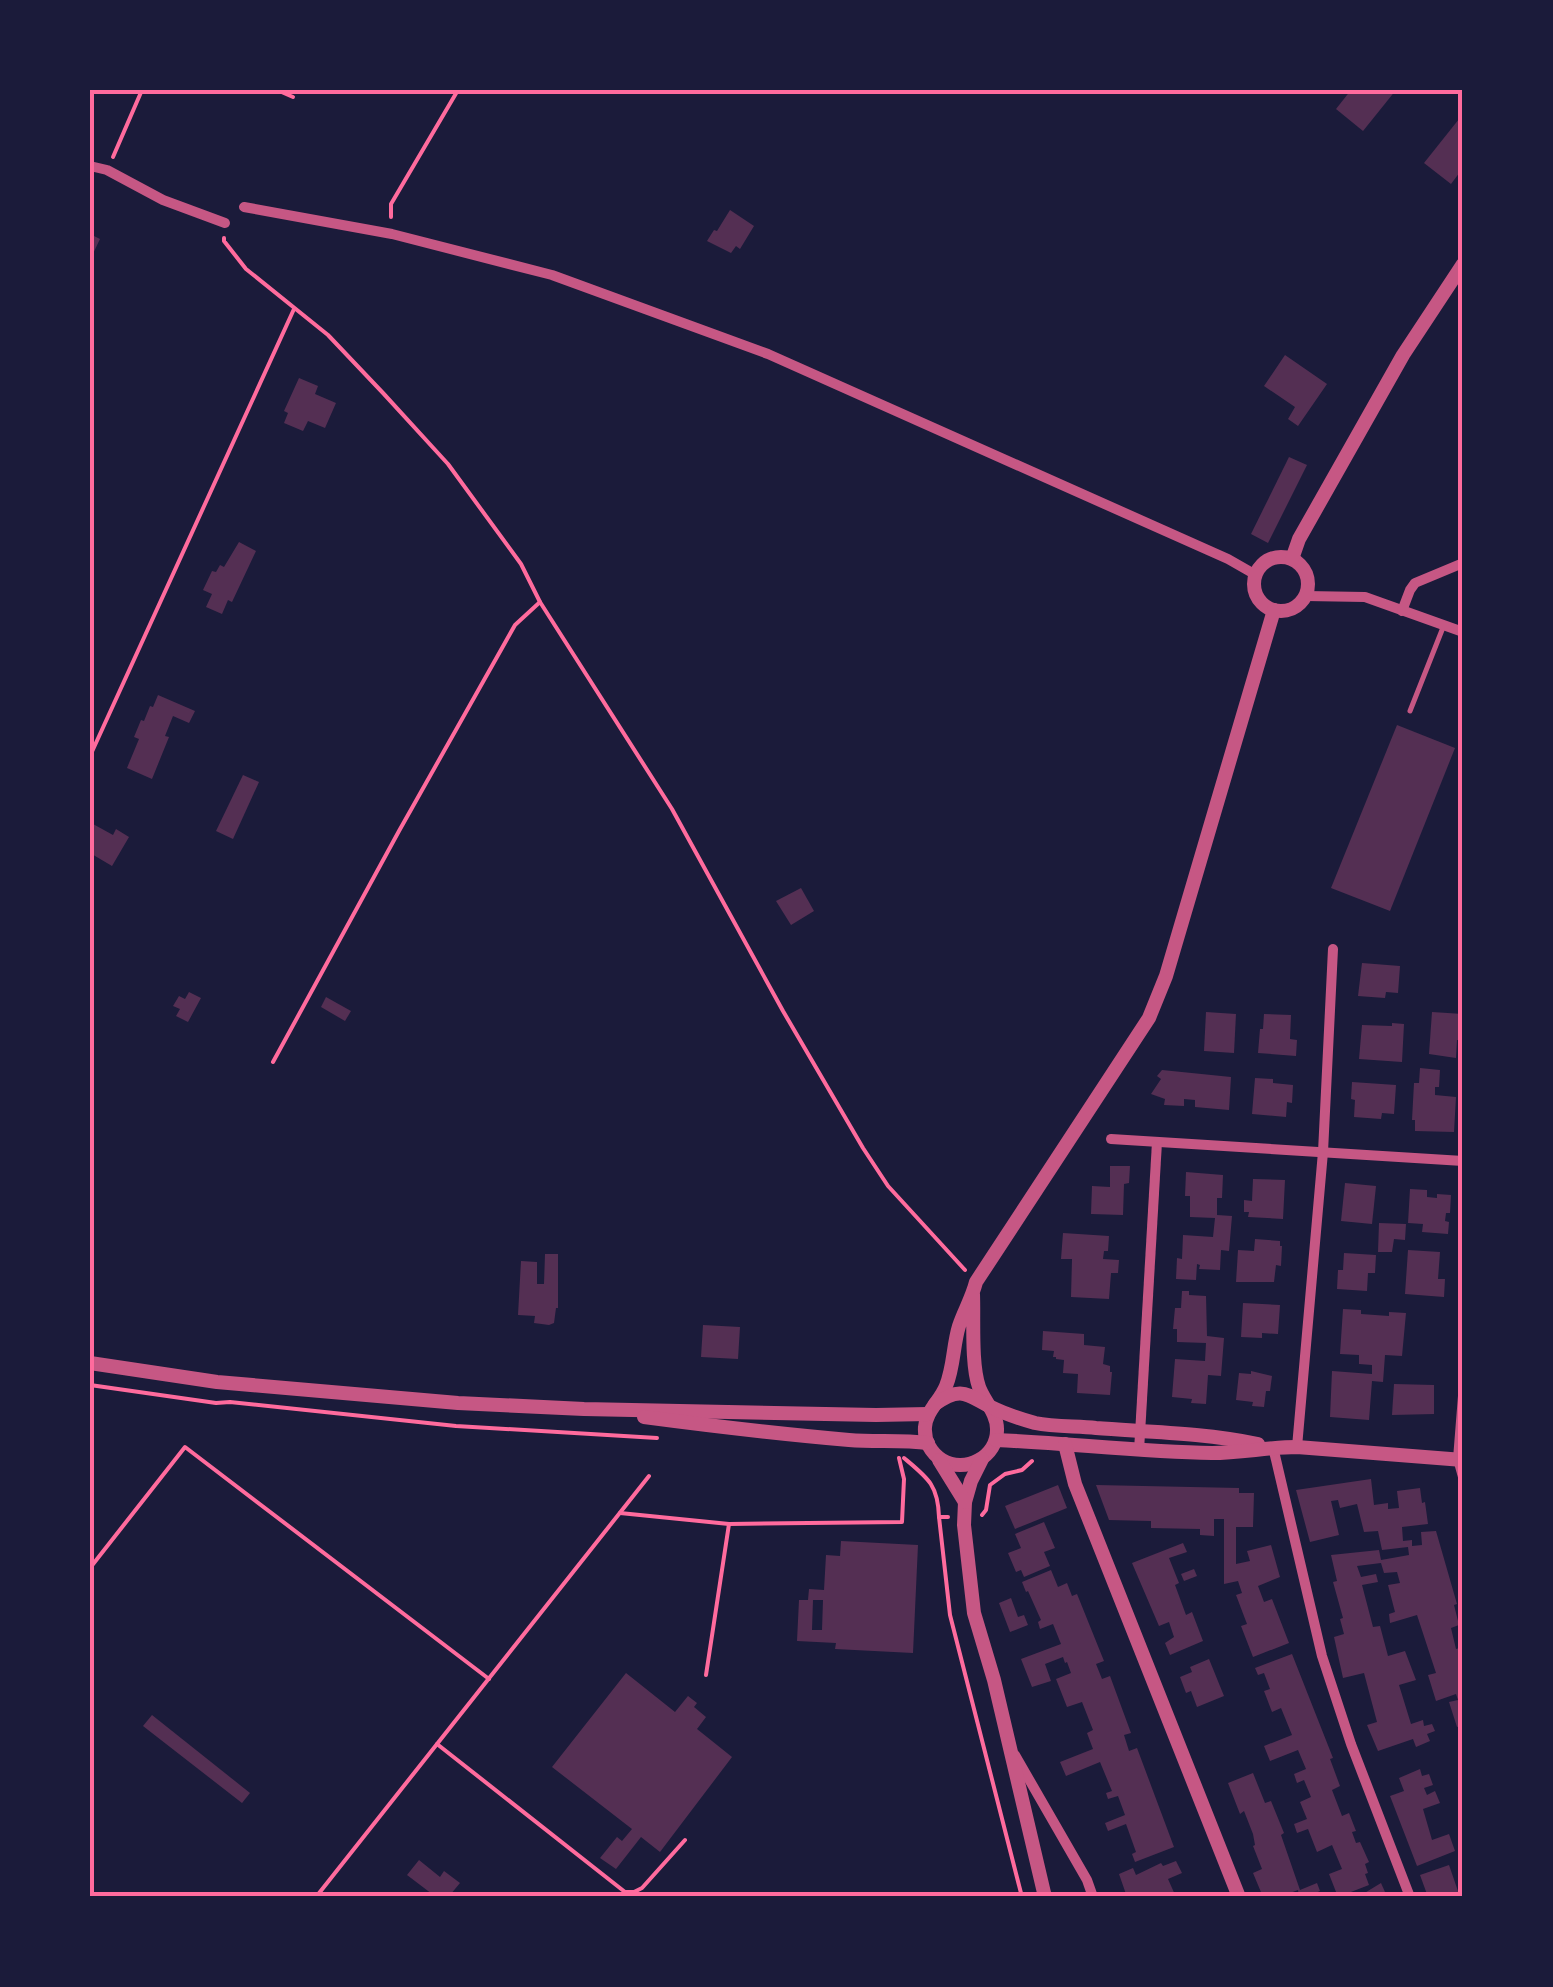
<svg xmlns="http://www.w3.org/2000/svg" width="1553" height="1987" font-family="Lato,sans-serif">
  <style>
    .building { fill: #542f53; fill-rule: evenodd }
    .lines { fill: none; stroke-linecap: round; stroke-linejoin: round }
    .path { stroke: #ff6b9d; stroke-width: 4 }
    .service { stroke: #c65784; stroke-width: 5 }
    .minor { stroke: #c65784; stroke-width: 10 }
    .tertiary { stroke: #c65784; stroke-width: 14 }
    .neatline { fill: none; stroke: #ff6b9d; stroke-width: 4 }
  </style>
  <rect width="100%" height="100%" fill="#1b1b3a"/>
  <!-- building -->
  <g class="building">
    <path d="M1351 90H1396L1363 131 1336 109Z"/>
    <path d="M1463 114V168L1451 184 1424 163Z"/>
    <path d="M730 210 754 226 740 249 736 246 731 253 707 241 714 230 717 231Z"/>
    <path d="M90 234 100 239 90 260Z"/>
    <path d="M1285 355 1327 384 1298 426 1288 419 1295 407 1264 386Z"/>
    <path d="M299 378 318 386 315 394 336 403 325 428 308 421 303 431 284 423 288 413 284 411Z"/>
    <path d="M1289 457 1307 465 1268 543 1251 534Z"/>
    <path d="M239 542 256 551 232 602 228 600 222 614 206 607 212 594 203 590 212 571 216 572 220 565 224 567Z"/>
    <path d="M158 695 195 711 189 723 173 716 165 736 169 737 152 779 127 768 139 739 134 737 141 720 144 721 150 706 153 707Z"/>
    <path d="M1397 725 1455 748 1390 911 1331 888Z"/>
    <path d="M243 775 259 782 233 839 216 831Z"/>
    <path d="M93 824 113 835 116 829 129 837 112 866 90 853V830Z"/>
    <path d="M801 888 814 911 791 925 776 901Z"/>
    <path d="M1362 963 1400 966 1398 993 1386 992 1385 998 1358 996Z"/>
    <path d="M189 992 201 998 188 1022 176 1016 180 1009 173 1006 179 996 185 999Z"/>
    <path d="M326 997 351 1011 345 1021 321 1007Z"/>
    <path d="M1206 1012 1236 1014 1234 1053 1204 1051Z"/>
    <path d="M1432 1012 1463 1014 1461 1040H1457L1456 1058 1429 1054Z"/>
    <path d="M1264 1014 1291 1015 1290 1039 1297 1040 1296 1056 1258 1053 1260 1029H1263Z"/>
    <path d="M1392 1023 1404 1024 1402 1062 1359 1059 1362 1025 1392 1026Z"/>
    <path d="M1420 1068 1440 1070 1439 1087H1435V1095L1456 1097 1454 1132 1415 1131V1120H1412L1414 1083H1419Z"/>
    <path d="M1162 1070 1231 1077 1229 1110 1195 1107V1100L1184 1099V1106L1164 1105 1165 1099 1151 1094 1161 1079 1157 1076Z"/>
    <path d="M1255 1078 1273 1079V1083L1293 1085 1292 1103 1287 1102 1286 1117 1252 1114Z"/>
    <path d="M1352 1082 1396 1085 1394 1114 1382 1113 1381 1119 1354 1117 1355 1100 1351 1099Z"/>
    <path d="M1110 1166H1130L1129 1183 1124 1184 1123 1215 1091 1214 1092 1186 1110 1187Z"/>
    <path d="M1186 1172 1223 1175 1222 1198H1217V1215L1232 1216 1229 1251 1221 1250 1220 1270 1199 1269 1200 1265 1197 1264 1196 1280 1176 1279 1177 1258 1182 1259 1183 1235 1213 1237 1215 1218 1190 1217V1196H1185Z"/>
    <path d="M1253 1179 1285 1180 1283 1219 1248 1217 1249 1212H1244V1200L1252 1201Z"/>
    <path d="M1345 1183 1376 1186 1372 1224 1341 1221Z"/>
    <path d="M1410 1189 1427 1190V1197L1437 1198V1194L1451 1195 1450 1213H1446L1445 1221 1449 1222 1448 1234 1422 1232 1423 1224 1408 1223Z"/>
    <path d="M1379 1223 1406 1224 1405 1240 1394 1239 1392 1252H1378Z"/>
    <path d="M1063 1233 1109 1236 1108 1251H1104L1103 1259 1119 1260 1118 1273H1111L1109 1299 1071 1297 1072 1259H1061Z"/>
    <path d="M1255 1239 1280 1241V1246H1282L1281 1266 1276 1265 1274 1282H1236L1238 1250 1254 1251Z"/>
    <path d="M1408 1250 1440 1252 1438 1279H1445L1444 1297 1405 1294Z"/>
    <path d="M1344 1253 1376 1255 1375 1273H1368L1367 1291 1337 1289 1338 1270H1343Z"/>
    <path d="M545 1254H558V1308H556L554 1323 549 1325 534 1323 535 1316 518 1315 521 1261 537 1262V1284H544Z"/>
    <path d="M1182 1291H1189V1295L1206 1296 1207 1336 1224 1338 1221 1376 1208 1375 1206 1404 1191 1403 1192 1399 1172 1397 1175 1359 1205 1361 1206 1343 1177 1342V1329H1173L1175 1308H1181Z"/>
    <path d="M1243 1303 1280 1305 1278 1334 1262 1333V1338L1241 1337Z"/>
    <path d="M1343 1309 1361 1310V1314L1389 1316V1312L1406 1313 1402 1356 1385 1355 1383 1382 1372 1381 1369 1420 1330 1417 1332 1371 1372 1374V1365L1359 1364V1355L1340 1354Z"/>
    <path d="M703 1325 740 1327 738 1359 701 1357Z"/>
    <path d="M1043 1331 1084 1334V1345L1105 1347 1103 1364 1110 1366V1372H1112L1110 1395 1077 1393 1078 1374 1063 1373 1064 1360 1056 1359V1357H1053L1054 1351 1042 1350Z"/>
    <path d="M1251 1371 1272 1376 1270 1391H1266L1264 1407 1252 1406 1253 1402 1236 1400 1239 1373 1251 1374Z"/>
    <path d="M1394 1384 1434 1385V1414L1392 1415Z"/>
    <path d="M1371 1479 1374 1505 1388 1503V1509L1399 1508 1397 1491 1420 1488 1422 1503 1425 1502 1428 1524 1402 1527 1403 1541 1412 1540V1546L1422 1545 1421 1532 1436 1531 1457 1604 1454 1605 1459 1625 1451 1628 1456 1649 1463 1647V1725L1457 1727 1449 1702 1458 1700 1456 1694 1436 1701 1428 1675 1436 1673 1417 1615 1390 1623 1389 1614 1395 1612 1388 1585 1400 1583 1397 1572 1384 1573 1381 1563 1357 1566 1361 1577 1376 1574 1378 1582 1362 1585 1373 1627 1380 1626 1388 1656 1405 1651 1416 1680 1399 1685 1411 1724 1423 1720 1424 1726 1432 1724 1435 1731 1427 1734 1430 1741 1416 1747 1413 1739 1378 1751 1367 1725 1377 1722 1364 1673 1343 1678 1334 1637 1344 1634 1340 1619 1343 1618 1333 1582 1337 1581 1331 1555 1379 1550 1381 1560 1409 1555 1408 1547 1382 1550 1378 1531 1364 1532 1357 1504 1340 1508 1338 1500 1331 1501 1339 1535 1310 1542 1296 1490Z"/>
    <path d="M1058 1485 1067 1508 1015 1529 1005 1506Z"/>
    <path d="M1096 1485 1239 1488V1493H1254L1253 1527H1236V1564L1250 1561 1247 1551 1271 1545 1280 1577 1258 1586 1264 1602 1272 1599 1289 1643 1253 1657 1241 1626 1247 1624 1236 1595 1242 1593 1238 1581 1224 1584V1519H1214V1536L1200 1535V1529L1151 1528V1521L1109 1520Z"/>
    <path d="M1044 1522 1055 1548 1044 1552 1050 1566 1024 1577 1021 1570 1016 1572 1008 1553 1021 1548 1015 1534Z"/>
    <path d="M841 1541 918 1545 913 1653 835 1649 836 1643 797 1641 799 1600H808L809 1589 824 1590 826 1555 840 1556ZM813 1600H823L822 1630H812Z"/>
    <path d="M1183 1543 1187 1552 1169 1558 1179 1583 1175 1585 1186 1615 1192 1612 1203 1641 1170 1655 1165 1643 1174 1637 1169 1622 1159 1626 1132 1563Z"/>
    <path d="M1194 1569 1197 1576 1184 1581 1181 1574Z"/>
    <path d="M1051 1570 1058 1587 1067 1583 1072 1596 1077 1594 1104 1661 1096 1664 1102 1679 1110 1676 1131 1733 1124 1735 1129 1751 1137 1748 1174 1847 1135 1862 1132 1854 1136 1852 1126 1824 1108 1831 1105 1823 1125 1815 1118 1796 1108 1799 1106 1793 1112 1791 1100 1762 1066 1776 1060 1762 1093 1749 1087 1733 1093 1730 1082 1702 1067 1707 1056 1679 1071 1673 1067 1662 1065 1663 1063 1657 1045 1664 1051 1681 1032 1687 1021 1659 1061 1644 1053 1624 1040 1629 1038 1622 1041 1620 1028 1591 1026 1592 1022 1582Z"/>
    <path d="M1011 1598 1018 1617 1024 1615 1028 1625 1010 1632 999 1603Z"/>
    <path d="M1292 1654 1333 1758 1330 1759 1340 1786 1332 1790 1342 1816 1349 1813 1356 1831 1352 1832 1356 1843 1360 1842 1369 1862 1365 1864 1368 1873 1365 1874 1369 1885 1338 1897 1329 1874 1342 1869 1332 1845 1317 1852 1308 1829 1297 1833 1294 1824 1307 1819 1300 1802 1311 1797 1304 1780 1297 1783 1294 1774 1306 1769 1298 1750 1270 1761 1264 1746 1292 1735 1281 1708 1272 1712 1264 1691 1270 1689 1264 1673 1258 1675 1255 1668Z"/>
    <path d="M1209 1659 1224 1696 1197 1707 1191 1691 1186 1693 1180 1677 1192 1672 1190 1667Z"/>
    <path d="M626 1673 675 1712 688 1696 697 1703 694 1707 706 1717 697 1729 732 1757 660 1852 641 1837 616 1869 600 1858 617 1837 622 1841 632 1829 552 1767Z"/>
    <path d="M152 1715 250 1793 242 1803 143 1726Z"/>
    <path d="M1420 1769 1422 1776 1429 1774 1433 1785 1424 1788 1427 1795 1435 1791 1440 1803 1423 1809 1432 1840 1449 1834 1455 1851 1417 1866 1390 1796 1404 1791 1399 1778Z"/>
    <path d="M1253 1773 1265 1803 1271 1801 1284 1833 1281 1835 1300 1890 1317 1883 1320 1891 1306 1897H1299L1298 1890 1290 1893 1292 1897H1263L1253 1873 1262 1869 1253 1846 1255 1845 1253 1834 1244 1811 1240 1814 1228 1783Z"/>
    <path d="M419 1860 440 1877 444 1871 460 1883 450 1895 453 1897H436L407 1875Z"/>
    <path d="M1176 1861 1182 1873 1168 1879 1176 1897H1143L1141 1892 1127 1897 1119 1874 1133 1868 1136 1875 1161 1863 1163 1866Z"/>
    <path d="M1449 1865 1460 1897H1428L1420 1875Z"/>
    <path d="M1381 1883 1385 1892 1376 1897H1358Z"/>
  </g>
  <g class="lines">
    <!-- path -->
    <g class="path">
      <path d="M277 90 293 97"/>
      <path d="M113 157 142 90"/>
      <path d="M391 217V204L458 90"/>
      <path d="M224 238V241L246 269 328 335 383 393 448 464 521 564 540 602 672 809 783 1011 863 1148 888 1186 965 1270"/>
      <path d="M90 756 294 309"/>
      <path d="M273 1062 399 831 515 625 540 602"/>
      <path d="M90 1385 216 1403 230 1402 456 1426 657 1438"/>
      <path d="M904 1458C928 1478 938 1485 939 1517H948"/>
      <path d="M620 1513 729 1524"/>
      <path d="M982 1515 986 1510 990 1485 1005 1474 1022 1470 1032 1461"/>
      <path d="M939 1517 950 1615 1022 1897"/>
      <path d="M90 1568 185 1447 489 1679"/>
      <path d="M706 1675 729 1524 902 1522 904 1479 899 1458"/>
      <path d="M437 1744 625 1892H634L642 1888 685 1840"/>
      <path d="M316 1897 649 1476"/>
    </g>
    <!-- service -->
    <path class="service" d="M1410 711 1444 625"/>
    <!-- minor -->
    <g class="minor">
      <path d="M90 166 107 170 163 200 225 223"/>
      <path d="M244 207 392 234 552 275 768 354 1228 559 1256 575"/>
      <path d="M1306 596 1365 597 1463 632"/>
      <path d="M1402 611 1410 590 1415 583 1463 563"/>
      <path d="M1111 1139 1463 1161"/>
      <path d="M1463 1396 1458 1459 1463 1477"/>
      <path d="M1273 1447 1322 1656 1351 1744 1410 1897"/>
      <path d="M1297 1447 1323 1152 1333 949"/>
      <path d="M1139 1451 1157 1142"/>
      <path d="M1015 1755 1087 1880 1093 1897"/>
    </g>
    <!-- tertiary -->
    <g class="tertiary">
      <circle cx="1281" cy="584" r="27"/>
      <path d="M1292 559 1299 539 1403 355 1463 264"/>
      <path d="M973 1294C974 1320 971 1364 979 1387 984 1401 997 1413 997 1429 998 1457 965 1474 942 1460 931 1453 924 1441 925 1427 926 1411 940 1401 946 1386 954 1367 953 1345 959 1326 964 1311 972 1298 976 1282L1149 1018 1166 976 1274 610"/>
      <path d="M90 1363 217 1382 458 1403 584 1409 876 1415 928 1414"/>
      <path d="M935 1404C962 1385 967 1395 991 1407 1003 1413 1021 1419 1035 1423 1054 1427 1076 1426 1096 1428 1151 1432 1205 1433 1258 1444"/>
      <path d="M644 1417C712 1426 780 1434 849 1440 875 1442 901 1440 928 1443"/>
      <path d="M996 1440C1068 1443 1140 1452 1212 1453 1241 1453 1269 1447 1297 1447L1463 1460"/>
      <path d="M1065 1444 1075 1484 1239 1897"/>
      <path d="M982 1459 971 1481 965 1502 964 1525 974 1613 994 1680 1045 1897"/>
      <path d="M939 1460 965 1502"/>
    </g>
  </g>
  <!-- border -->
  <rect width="1553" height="1987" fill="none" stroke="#1b1b3a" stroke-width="185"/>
  <rect x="92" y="92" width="1368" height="1802" class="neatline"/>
</svg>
